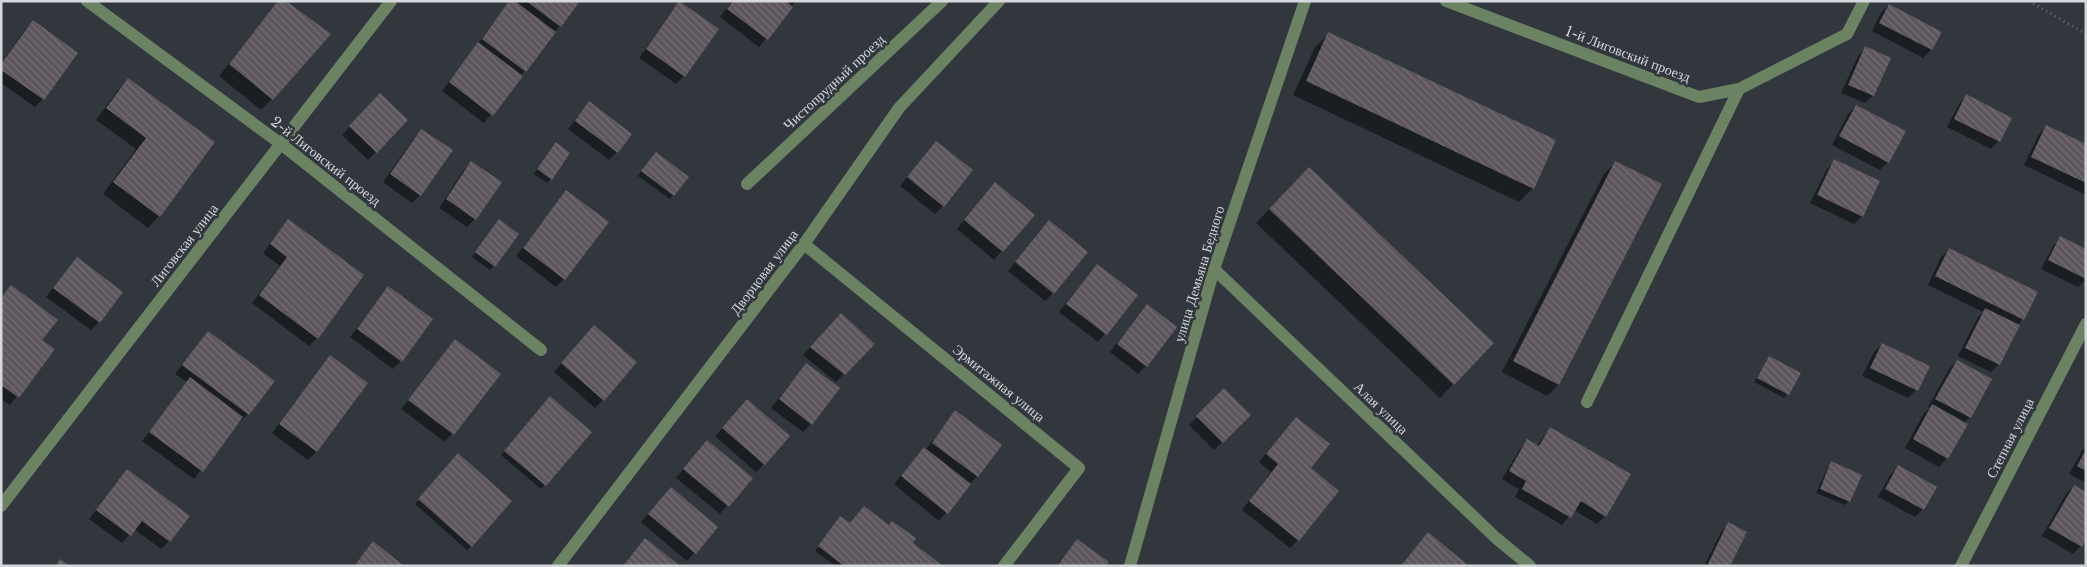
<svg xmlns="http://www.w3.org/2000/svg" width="2087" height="567" font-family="'Libre Baskerville',serif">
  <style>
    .shadow { fill: #0007 }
    .building { fill: url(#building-back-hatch) }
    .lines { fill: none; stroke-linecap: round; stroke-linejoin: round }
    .path { stroke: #6a6e74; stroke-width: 3; stroke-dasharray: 1 4; stroke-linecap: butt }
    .minor { stroke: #6b8362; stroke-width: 12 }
    .labels { text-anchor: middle; stroke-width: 5; stroke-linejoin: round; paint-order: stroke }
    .street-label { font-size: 14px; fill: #d5d8dd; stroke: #32373e }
  </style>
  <defs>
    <pattern id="building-back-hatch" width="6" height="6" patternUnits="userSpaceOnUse" patternTransform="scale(1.25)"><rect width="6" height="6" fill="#5d565d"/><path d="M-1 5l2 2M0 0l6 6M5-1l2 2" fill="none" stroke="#736e74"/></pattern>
  </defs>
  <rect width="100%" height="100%" fill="#32373e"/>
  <!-- shadow -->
  <g class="shadow">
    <path d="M279 1 272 99 261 110 219 76Z"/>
    <path d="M510 1H579L484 123 442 91Z"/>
    <path d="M732 1H796L759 47 720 17Z"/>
    <path d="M680 3 684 76 676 84 639 58 672 11Z"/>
    <path d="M1889 5 1940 32 1931 50 1923 58 1872 31 1881 13Z"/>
    <path d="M33 22 43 99 35 107 1 83V63L25 30Z"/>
    <path d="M1329 34 1533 188 1519 202 1293 95 1315 47Z"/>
    <path d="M1866 48 1873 95 1865 103 1841 93 1858 56Z"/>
    <path d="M128 80 213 143 159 216 148 228 103 194 136 149 96 120 117 91Z"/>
    <path d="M380 95 406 120 368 160 342 135Z"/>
    <path d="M1967 95 1999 141 1991 149 1947 127 1959 104Z"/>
    <path d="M589 103 617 152 609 160 568 129Z"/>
    <path d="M1856 106 1888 162 1880 170 1832 145 1848 114Z"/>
    <path d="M2047 126 2086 145V195L2024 165 2039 134Z"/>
    <path d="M422 130 420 195 412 203 383 182 414 138Z"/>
    <path d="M552 148 551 179 547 183 534 174Z"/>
    <path d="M928 151 943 206 935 214 900 186Z"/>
    <path d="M652 158 687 177 670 199 638 176Z"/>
    <path d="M1835 161 1862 216 1854 224 1810 203 1827 169Z"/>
    <path d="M471 163 475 219 467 227 439 208 463 171Z"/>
    <path d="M1615 163 1660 185 1558 385 1547 396 1502 372 1604 174Z"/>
    <path d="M1295 182 1453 384 1440 398 1256 223Z"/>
    <path d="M566 192 564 279 556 287 516 256Z"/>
    <path d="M987 192 1033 215 994 260 957 229Z"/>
    <path d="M288 221 317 338 309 346 252 303 280 266 263 253Z"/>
    <path d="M496 225 494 266 490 270 472 257Z"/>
    <path d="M1041 230 1053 293 1045 301 1008 271Z"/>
    <path d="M2061 238 2086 250V280L2078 287 2041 269 2053 246Z"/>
    <path d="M1950 249 2036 292 1999 364 1991 372 1958 356 1978 317 1983 312 1928 285 1941 257Z"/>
    <path d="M77 258 99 322 91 330 46 297Z"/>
    <path d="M1097 265 1136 295 1098 342 1059 312Z"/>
    <path d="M11 287 41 341 53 350 10 405 1 399V297Z"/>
    <path d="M388 288 401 361 393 369 350 337Z"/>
    <path d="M1147 305 1146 366 1138 374 1110 352Z"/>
    <path d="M833 323 873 344 836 382 803 355Z"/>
    <path d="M208 333 248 414 240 422 239 421 194 479 142 441 187 382 175 374Z"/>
    <path d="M586 335 603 400 595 408 554 372Z"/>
    <path d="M455 341 499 374 445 442 401 409Z"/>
    <path d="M1882 344 1916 390 1908 398 1862 376 1874 352Z"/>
    <path d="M331 357 366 383 316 452 308 460 272 433 323 365Z"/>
    <path d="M1769 357 1799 374 1784 398 1754 382Z"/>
    <path d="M1957 361 1970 417 1964 423 1947 458 1939 467 1905 448 1924 413 1930 408 1928 407 1949 369Z"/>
    <path d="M806 364 811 424 803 432 771 408Z"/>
    <path d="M1224 390 1249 415 1214 450 1189 425Z"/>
    <path d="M546 402 590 432 541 489 501 455Z"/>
    <path d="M740 409 764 464 756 472 715 436Z"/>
    <path d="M956 412 977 476 939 521 894 484 917 456 924 448 926 449Z"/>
    <path d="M1296 418 1309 468 1298 540 1290 548 1242 510 1271 472 1259 462Z"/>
    <path d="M1550 428 1605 516 1597 524 1574 510 1562 525 1515 497 1519 489 1502 479 1520 449 1528 441 1537 446Z"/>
    <path d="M707 441 751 478 720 514 676 478Z"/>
    <path d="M2086 444V483L2069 474Z"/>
    <path d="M454 459 510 502 467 550 415 504Z"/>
    <path d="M1832 463 1849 501 1845 505 1816 493 1828 467Z"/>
    <path d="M1898 467 1923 509 1915 517 1878 497 1890 475Z"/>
    <path d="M127 471 169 541 161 549 134 529 122 543 89 519Z"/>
    <path d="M2074 486 2081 546 2073 554 2042 536 2066 494Z"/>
    <path d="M663 497 717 527 687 561 641 522Z"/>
    <path d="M837 521 911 543 941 566H836L815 551Z"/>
    <path d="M1729 524V566H1704L1721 532Z"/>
    <path d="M645 539 678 566H623Z"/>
    <path d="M1077 540 1104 566H1056Z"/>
    <path d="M373 543 402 566H353Z"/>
  </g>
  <!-- building -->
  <g class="building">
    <path d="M278 1H286L331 34 273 100 229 64Z"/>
    <path d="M509 1H515L556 32 526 72 482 39Z"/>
    <path d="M526 1H580L561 27Z"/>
    <path d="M679 1 719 29 685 77 646 49Z"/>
    <path d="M733 1H786L793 7 768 40 727 9Z"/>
    <path d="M1889 4 1942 32 1932 50 1879 23Z"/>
    <path d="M33 20 78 53 44 100 1 70V64Z"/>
    <path d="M1328 32 1556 140 1534 189 1306 81Z"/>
    <path d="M478 42 523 76 493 116 449 82Z"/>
    <path d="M1865 46 1891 58 1874 96 1848 85Z"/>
    <path d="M128 78 215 142 160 217 113 182 146 138 106 108Z"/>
    <path d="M380 93 408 120 377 153 349 126Z"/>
    <path d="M1966 94 2012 118 2000 142 1954 119Z"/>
    <path d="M589 101 632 134 618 153 575 121Z"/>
    <path d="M1856 105 1906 131 1889 163 1839 136Z"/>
    <path d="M2046 125 2086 144V183L2031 157Z"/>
    <path d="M421 129 453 150 421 196 390 174Z"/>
    <path d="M936 141 973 170 944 207 907 177Z"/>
    <path d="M556 142 570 153 552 180 537 169Z"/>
    <path d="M656 152 689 177 674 196 641 171Z"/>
    <path d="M1834 159 1880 181 1863 217 1817 195Z"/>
    <path d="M471 161 502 182 476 220 446 199Z"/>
    <path d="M1615 161 1662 184 1559 385 1513 361Z"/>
    <path d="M1309 167 1494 343 1454 385 1269 209Z"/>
    <path d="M995 182 1035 215 1003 252 964 220Z"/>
    <path d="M566 190 609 222 565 280 523 248Z"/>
    <path d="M288 219 364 275 318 339 259 295 287 257 270 244Z"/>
    <path d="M499 219 519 234 495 267 475 252Z"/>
    <path d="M1049 220 1088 252 1054 294 1015 262Z"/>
    <path d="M2060 236 2086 249V279L2048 260Z"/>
    <path d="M1949 248 2038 292 2024 320 1935 276Z"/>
    <path d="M77 257 123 292 100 323 53 288Z"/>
    <path d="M1097 264 1138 295 1107 335 1066 304Z"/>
    <path d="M11 285 58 320 42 340 55 349 19 398 1 385V298Z"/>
    <path d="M388 286 433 319 402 362 357 329Z"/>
    <path d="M1147 304 1177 327 1147 367 1117 344Z"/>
    <path d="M1985 308 2020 325 2000 365 1965 348Z"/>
    <path d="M841 313 875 344 845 375 810 347Z"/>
    <path d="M594 325 637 362 604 401 561 363Z"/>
    <path d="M208 331 275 381 249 415 182 365Z"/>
    <path d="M455 339 501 374 454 435 408 400Z"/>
    <path d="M1882 343 1930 366 1918 391 1870 368Z"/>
    <path d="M330 355 368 383 317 452 279 424Z"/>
    <path d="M1769 356 1801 373 1789 395 1757 378Z"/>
    <path d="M1957 360 1992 379 1971 418 1935 399Z"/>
    <path d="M806 363 840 388 812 425 779 399Z"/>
    <path d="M190 377 243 417 203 472 149 432Z"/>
    <path d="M1224 388 1251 415 1223 443 1196 416Z"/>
    <path d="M550 396 592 432 546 486 504 451Z"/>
    <path d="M747 399 790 436 765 465 722 428Z"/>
    <path d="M1932 404 1968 424 1948 459 1913 439Z"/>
    <path d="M955 410 1002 445 978 477 932 443Z"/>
    <path d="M1296 417 1330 444 1311 468 1339 491 1299 541 1249 501 1278 464 1266 454Z"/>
    <path d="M1550 427 1631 474 1606 517 1581 501 1571 518 1522 489 1526 481 1509 471 1527 439 1539 446Z"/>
    <path d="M707 440 753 478 729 507 683 469Z"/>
    <path d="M924 447 971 484 948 514 901 476Z"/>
    <path d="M2086 449V471L2077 466Z"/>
    <path d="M458 453 512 501 472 547 418 499Z"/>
    <path d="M1831 461 1862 475 1850 502 1820 489Z"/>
    <path d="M1898 465 1937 487 1924 510 1885 489Z"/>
    <path d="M127 469 190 516 170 542 142 521 131 536 96 510Z"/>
    <path d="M2074 485 2086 492V539L2082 547 2049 528Z"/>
    <path d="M671 487 718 527 696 554 648 514Z"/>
    <path d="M864 506 889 525 892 521 916 538 913 543 943 566H844L818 546 840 516 850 523Z"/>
    <path d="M1728 522 1747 532 1730 566H1707Z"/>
    <path d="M1428 532 1469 566H1401Z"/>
    <path d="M645 538 680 566H623Z"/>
    <path d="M1077 539 1109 562 1106 566H1057Z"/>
    <path d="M373 541 404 566H354Z"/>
    <path d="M60 559 70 566H55Z"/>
  </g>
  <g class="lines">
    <!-- path -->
    <path class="path" d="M2029 1 2086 34"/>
    <!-- minor -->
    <g class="minor">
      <path d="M87 1 281 144 541 350"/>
      <path d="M1446 1 1699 97 1739 89 1847 34 1864 1"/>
      <path d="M747 184 942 1"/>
      <path d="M804 244 1079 468 1004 566"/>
      <path d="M1214 269 1496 538 1530 566"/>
      <path d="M1587 402 1739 89"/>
      <path d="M1 506 391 1"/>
      <path d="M558 566 804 244 899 108 999 1"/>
      <path d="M1130 566 1214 269 1305 1"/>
      <path d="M1961 566 2086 324"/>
    </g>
  </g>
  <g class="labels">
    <!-- street labels -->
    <g class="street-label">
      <text transform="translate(1628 54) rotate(21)" y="5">1-й Лиговский проезд</text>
      <text transform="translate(834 82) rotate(-43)" y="5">Чистопрудный проезд</text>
      <text transform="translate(326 161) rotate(38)" y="5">2-й Лиговский проезд</text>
      <text transform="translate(184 245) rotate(-52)" y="5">Лиговская улица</text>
      <text transform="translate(764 272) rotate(-53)" y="5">Дворцовая улица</text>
      <text transform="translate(1199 274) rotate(-73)" y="5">улица Демьяна Бедного</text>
      <text transform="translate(999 383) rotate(39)" y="5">Эрмитажная улица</text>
      <text transform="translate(1381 408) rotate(44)" y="5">Алая улица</text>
      <text transform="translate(2010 438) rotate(-63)" y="5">Степная улица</text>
    </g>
  </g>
  <!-- border -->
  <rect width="2087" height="567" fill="none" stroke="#d5d8dd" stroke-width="5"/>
</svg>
